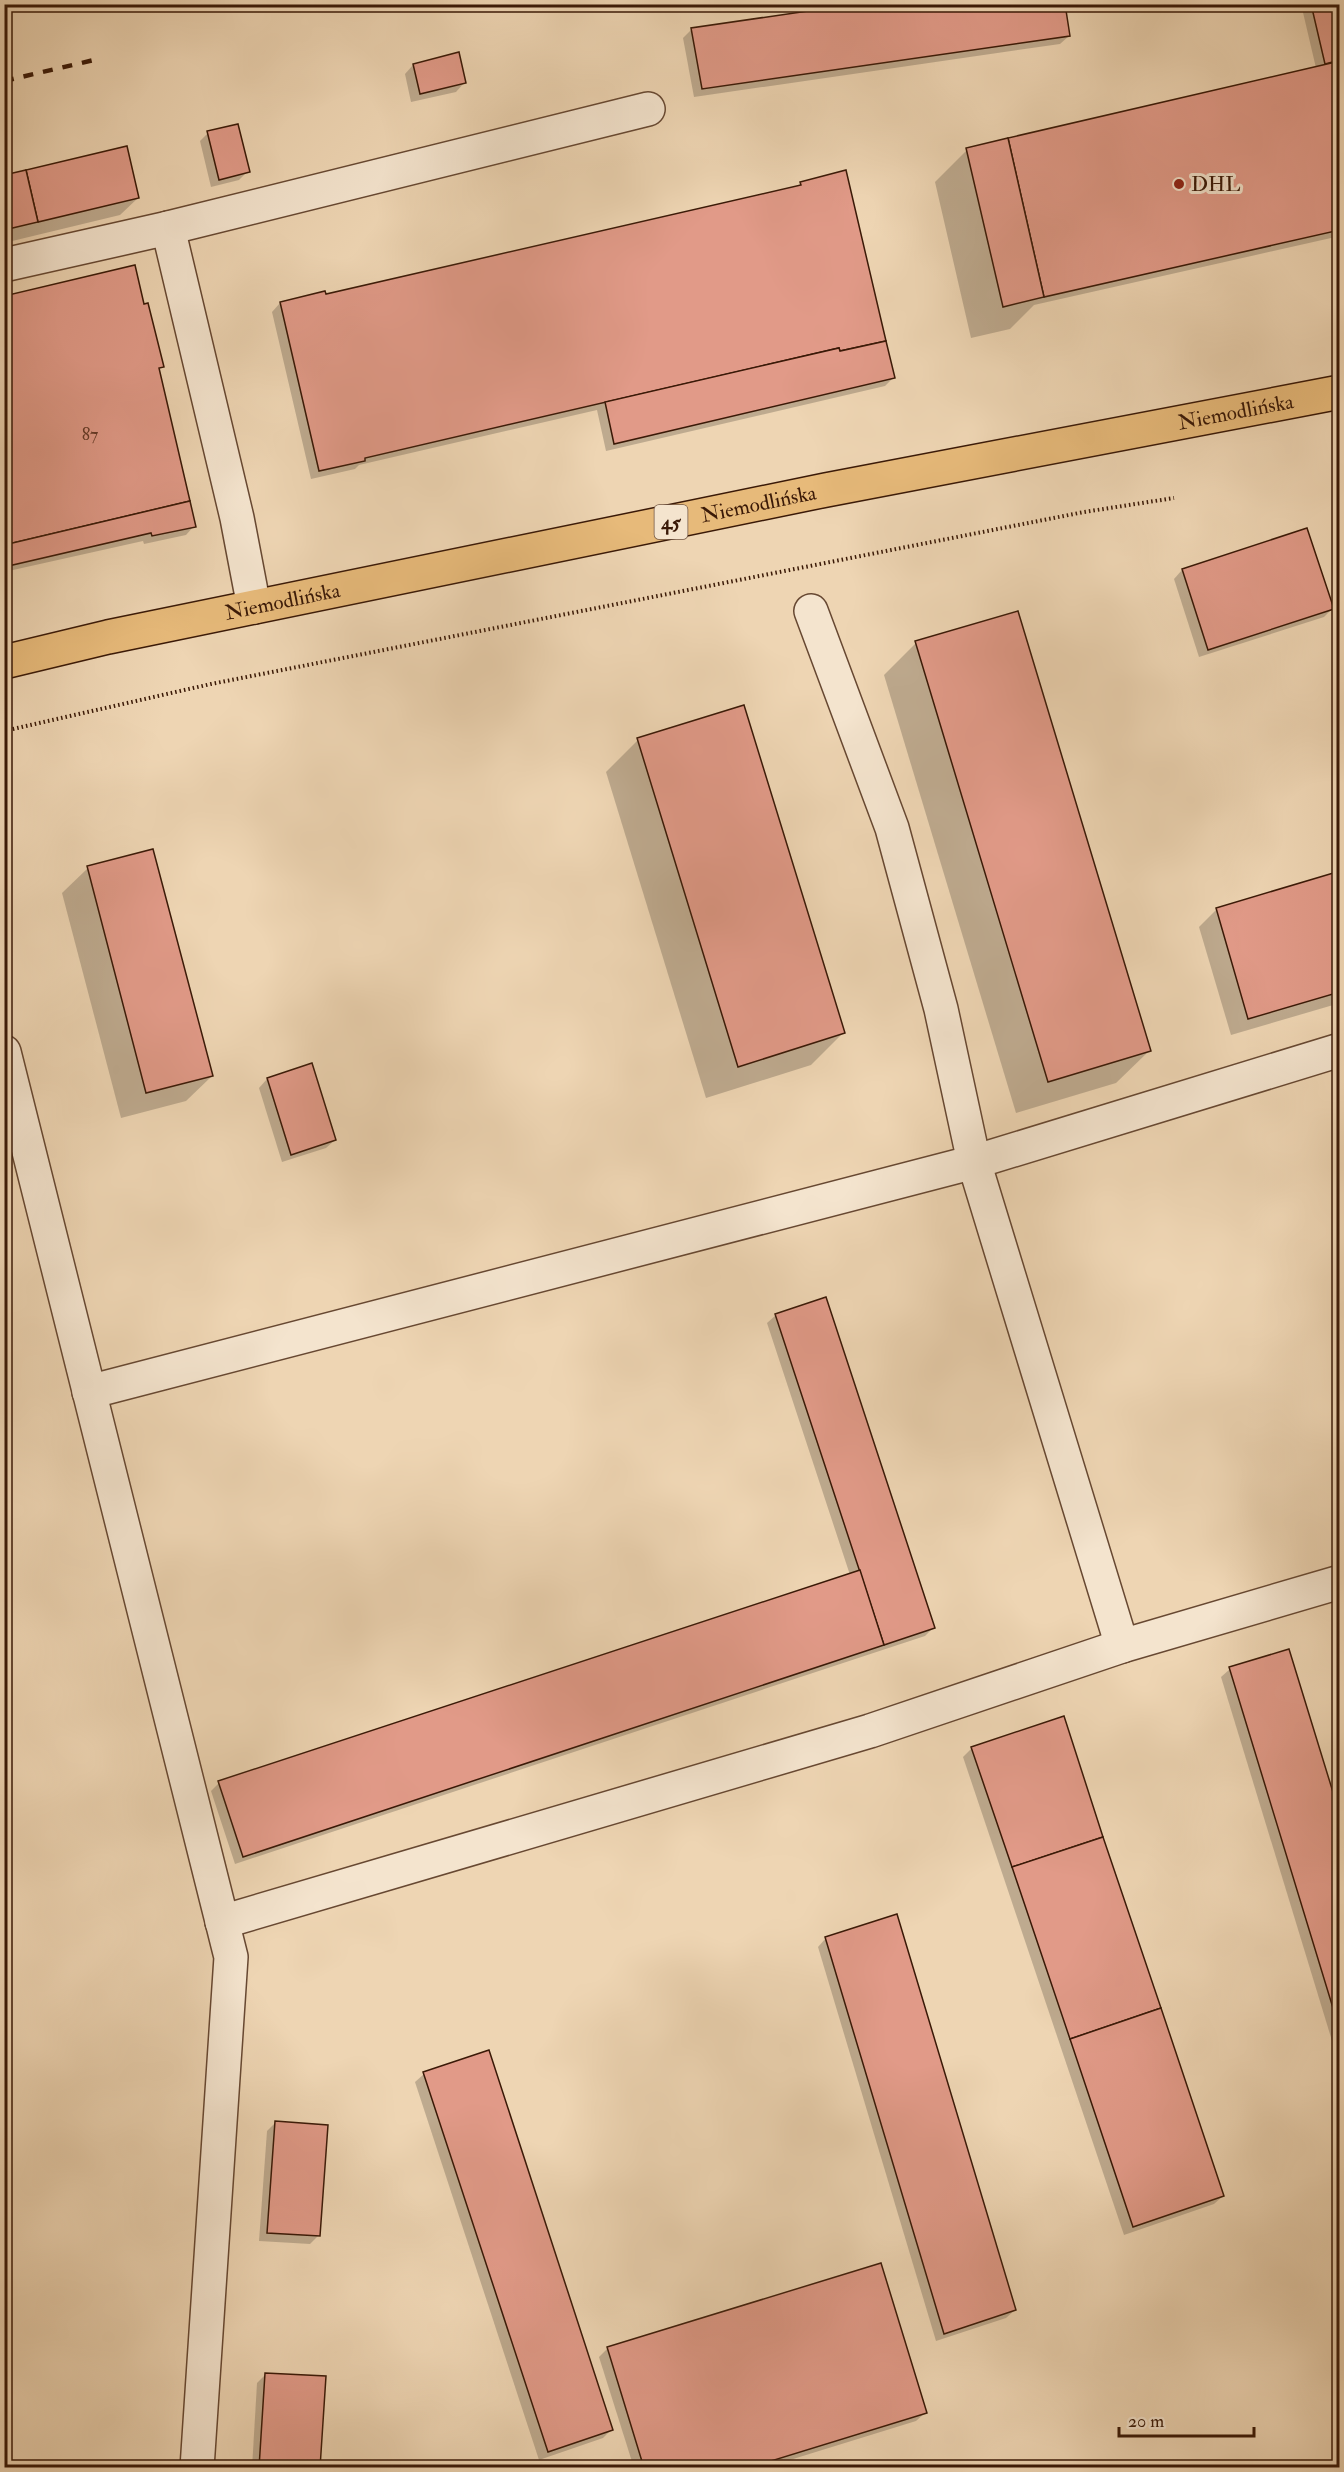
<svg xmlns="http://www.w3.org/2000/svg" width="1344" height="2472" font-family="'IM FELL Double Pica',serif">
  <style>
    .shadow { fill: #0003 }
    .building { fill: #e19a88; stroke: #3a1907; stroke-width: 1.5 }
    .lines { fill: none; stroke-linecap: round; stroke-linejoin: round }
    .minor-casing { stroke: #674832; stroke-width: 36 }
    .major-casing { stroke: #3a1907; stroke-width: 36 }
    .path { stroke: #3a1907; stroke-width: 4; stroke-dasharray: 1.5 3; stroke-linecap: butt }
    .minor { stroke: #f4e4ce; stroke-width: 33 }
    .major { stroke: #e7ba7a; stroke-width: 33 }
    .rail { stroke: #3a1907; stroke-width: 4.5; stroke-dasharray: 10 10; stroke-linecap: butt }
    .poi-dot { fill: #8f2418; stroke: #f4e4ce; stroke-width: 2 }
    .labels { text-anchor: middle; stroke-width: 6; stroke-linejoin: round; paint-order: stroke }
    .number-label { font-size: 18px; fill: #643927 }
    .shield { fill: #f4e4ce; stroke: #725643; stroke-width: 1.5 }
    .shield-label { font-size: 20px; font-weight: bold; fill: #3a1907 }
    .poi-label { font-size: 21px; fill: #3a1907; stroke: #f4e4ce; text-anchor: start }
    .street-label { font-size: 21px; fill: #3a1907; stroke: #f4e4ce }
  </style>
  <rect width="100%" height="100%" fill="#eed5b3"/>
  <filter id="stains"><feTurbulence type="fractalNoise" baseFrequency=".00333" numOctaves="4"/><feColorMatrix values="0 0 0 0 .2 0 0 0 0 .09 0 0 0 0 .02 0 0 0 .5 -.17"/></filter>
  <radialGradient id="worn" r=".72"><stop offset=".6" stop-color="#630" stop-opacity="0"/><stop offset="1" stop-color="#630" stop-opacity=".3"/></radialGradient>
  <!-- shadow -->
  <g class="shadow">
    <path d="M1301 4H1340V236L1034 305 1010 329 971 338 935 182 967 150 1316 68Z"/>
    <path d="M692 29 1069 36 1060 44 694 97 683 38Z"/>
    <path d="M413 65 464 83 456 92 411 102 405 74Z"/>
    <path d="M208 133 248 171 239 180 211 187 200 141Z"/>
    <path d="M4 176 138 198 120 215 4 243Z"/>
    <path d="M801 183 894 377 885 386 606 451 597 410 359 465 355 469 311 479 272 312 280 303 326 296 797 187Z"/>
    <path d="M4 297 143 306 162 366 158 371 194 526 186 535 144 544 143 541 4 572Z"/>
    <path d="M1306 530 1332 609 1324 617 1199 657 1174 579 1182 570Z"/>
    <path d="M916 643 1149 1051 1116 1083 1016 1113 884 675Z"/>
    <path d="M638 740 843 1033 811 1065 706 1098 606 772Z"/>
    <path d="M88 868 212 1076 186 1101 121 1118 62 893Z"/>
    <path d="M1340 873V1003L1231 1035 1199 927 1217 909Z"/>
    <path d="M311 1065 335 1140 326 1148 282 1162 259 1088 267 1079Z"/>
    <path d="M776 1315 934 1627 925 1636 235 1864 211 1791 219 1783 850 1575 767 1323Z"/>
    <path d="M1230 1669 1340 1820V2067L1221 1677Z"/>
    <path d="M972 1748 1223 2196 1214 2204 1124 2235 963 1757Z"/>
    <path d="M826 1938 1015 2310 1006 2318 936 2341 818 1947Z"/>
    <path d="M424 2074 612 2429 603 2438 539 2460 415 2082Z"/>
    <path d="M275 2123 318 2236 310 2244 259 2241 267 2131Z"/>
    <path d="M608 2348 925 2413 916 2421 764 2468H634L599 2357Z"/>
    <path d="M266 2374 318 2468H252L257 2383Z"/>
  </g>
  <!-- building -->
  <g class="building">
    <path d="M856 4H1065L1070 36 702 89 691 28Z"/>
    <path d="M1311 4H1340V60L1325 64Z"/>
    <path d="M459 52 466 83 420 94 413 64Z"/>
    <path d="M1340 61V230L1044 297 1008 138Z"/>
    <path d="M238 124 250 172 219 180 207 131Z"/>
    <path d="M1008 138 1044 297 1003 307 966 148Z"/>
    <path d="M127 146 139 198 38 222 26 170Z"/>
    <path d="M26 170 38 222 4 230V175Z"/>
    <path d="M846 170 886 341 840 351 839 348 365 458V461L319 471 280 302 325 291 326 294 801 185 800 182Z"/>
    <path d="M135 265 144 304 148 303 164 367 159 368 190 501 4 545V296Z"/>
    <path d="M886 341 895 378 614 444 605 402 839 348 840 351Z"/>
    <path d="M190 501 196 527 152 536 151 533 4 567V545Z"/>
    <path d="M1307 528 1334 609 1208 650 1182 569Z"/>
    <path d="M1018 611 1151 1051 1048 1082 915 641Z"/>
    <path d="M744 705 845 1033 738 1067 637 738Z"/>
    <path d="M153 849 213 1076 146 1093 87 866Z"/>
    <path d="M1340 871V992L1248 1019 1216 908Z"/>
    <path d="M312 1063 336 1140 291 1155 267 1078Z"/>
    <path d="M826 1297 935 1628 884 1645 775 1314Z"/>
    <path d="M860 1570 884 1645 243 1857 218 1781Z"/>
    <path d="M1289 1649 1340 1815V2031L1229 1667Z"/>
    <path d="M1064 1716 1103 1837 1012 1867 971 1747Z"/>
    <path d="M1103 1837 1161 2008 1070 2039 1012 1867Z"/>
    <path d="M897 1914 1016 2310 944 2334 825 1937Z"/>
    <path d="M1161 2008 1224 2196 1133 2227 1070 2039Z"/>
    <path d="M489 2050 613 2430 548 2452 423 2072Z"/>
    <path d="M275 2121 328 2125 320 2236 267 2233Z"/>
    <path d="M881 2263 927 2413 748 2468H644L607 2347Z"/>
    <path d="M265 2373 326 2376 320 2468H259Z"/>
  </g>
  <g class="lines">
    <defs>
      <g id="minor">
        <path d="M168 228 648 109"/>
        <path d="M4 265 168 228 237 518 254 607"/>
        <path d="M1340 1050 974 1162 1122 1646 1340 1582"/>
        <path d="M4 1052 231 1957 197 2468"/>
        <path d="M89 1392 974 1162 941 1009 892 828 811 611"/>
        <path d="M222 1922 870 1731 1122 1646"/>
      </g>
      <g id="major">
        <path id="s1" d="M4 662 108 637 826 490 1340 392"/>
      </g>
    </defs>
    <!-- minor casing -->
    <use href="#minor" class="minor-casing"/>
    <!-- major casing -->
    <use href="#major" class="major-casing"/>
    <!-- path -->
    <path class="path" d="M4 731 211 684 1084 512 1174 498"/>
    <!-- minor -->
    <use href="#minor" class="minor"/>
    <!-- major -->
    <use href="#major" class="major"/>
    <!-- rail -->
    <path class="rail" d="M4 81 94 60"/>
  </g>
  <!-- markers -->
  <circle class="poi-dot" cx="1179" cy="184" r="6"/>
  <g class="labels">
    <!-- number labels -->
    <g class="number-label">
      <text x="90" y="440">87</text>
    </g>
    <!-- shield labels -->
    <rect class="shield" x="654.5" y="505" width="33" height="34" rx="4.5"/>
    <g class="shield-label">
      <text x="671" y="529">45</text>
    </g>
    <!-- poi labels -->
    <g class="poi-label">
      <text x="1191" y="191">DHL</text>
    </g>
    <!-- street labels -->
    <g class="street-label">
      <text dy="7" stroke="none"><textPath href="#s1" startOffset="1257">Niemodlińska</textPath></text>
      <text dy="7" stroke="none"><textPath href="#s1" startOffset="771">Niemodlińska</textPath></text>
      <text dy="7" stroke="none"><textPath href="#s1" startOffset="285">Niemodlińska</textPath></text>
    </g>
  </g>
  <!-- margin -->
  <rect width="1344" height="2472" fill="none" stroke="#eed5b3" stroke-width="24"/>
  <rect x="6" y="6" width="1332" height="2460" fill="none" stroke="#3a1907" stroke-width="3"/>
  <rect x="12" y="12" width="1320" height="2448" fill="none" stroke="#3a1907" stroke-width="1.5"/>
  <!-- scale -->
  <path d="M1119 2427v9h135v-9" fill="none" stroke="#3a1907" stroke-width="3"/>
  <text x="1128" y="2427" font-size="18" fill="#3a1907" stroke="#f4e4ce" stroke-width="4.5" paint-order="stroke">20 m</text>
  <rect width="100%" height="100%" filter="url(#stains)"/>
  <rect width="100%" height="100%" fill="url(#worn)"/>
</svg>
